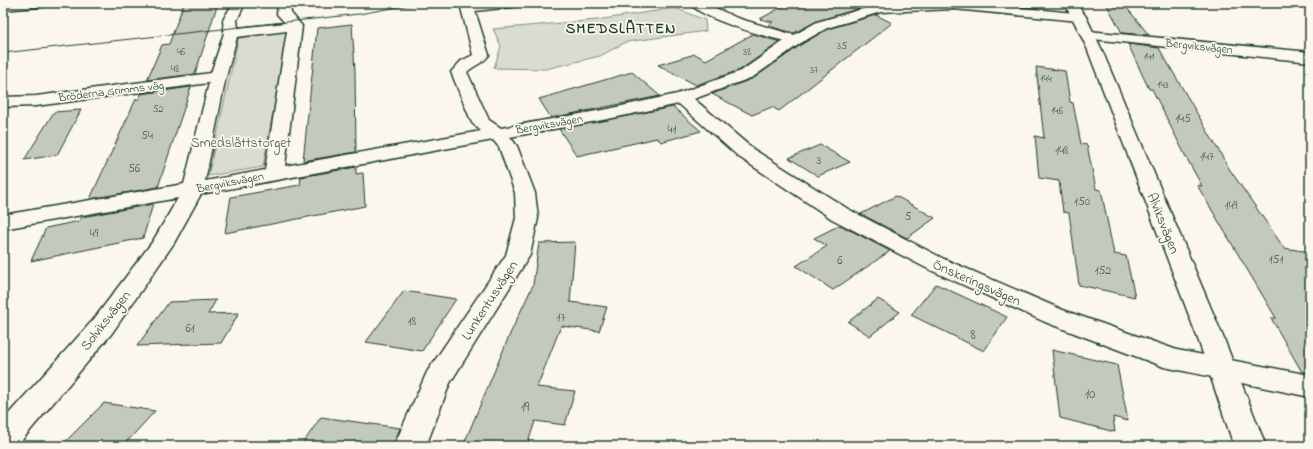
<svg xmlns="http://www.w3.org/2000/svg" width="1313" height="449" font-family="'Indie Flower',sans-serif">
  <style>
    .green { fill: #dbdcd1; stroke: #7d8c82 }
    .building { fill: #c4c9be; stroke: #1f3d34 }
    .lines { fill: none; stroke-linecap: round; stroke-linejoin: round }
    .minor-casing { stroke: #1f3d34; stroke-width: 3 }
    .tertiary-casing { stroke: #1f3d34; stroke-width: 3 }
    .minor { fill: #fbf7ec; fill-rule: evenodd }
    .tertiary { fill: #fbf7ec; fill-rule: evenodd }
    .tram { stroke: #1f3d34; stroke-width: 1 }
    .labels { text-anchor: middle; stroke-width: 3.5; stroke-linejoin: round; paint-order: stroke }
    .far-number-label { font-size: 10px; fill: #486056 }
    .far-street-label { font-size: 12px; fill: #1f3d34; stroke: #fbf7ec }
    .number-label { font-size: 12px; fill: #486056 }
    .park-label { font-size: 14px; fill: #455d53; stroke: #fbf7ec }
    .street-label { font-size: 14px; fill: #1f3d34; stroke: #fbf7ec }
    .near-number-label { font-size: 14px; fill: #486056 }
    .far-district-label { font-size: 15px; font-weight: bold; letter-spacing: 1px; fill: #1f3d34; stroke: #fbf7ec }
  </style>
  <rect width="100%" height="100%" fill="#fbf7ec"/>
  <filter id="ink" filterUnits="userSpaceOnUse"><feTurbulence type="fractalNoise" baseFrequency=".025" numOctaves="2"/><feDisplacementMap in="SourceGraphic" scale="8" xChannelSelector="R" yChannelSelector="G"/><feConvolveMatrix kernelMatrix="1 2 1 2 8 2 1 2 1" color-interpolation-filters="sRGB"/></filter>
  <g filter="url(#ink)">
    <!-- green -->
    <g class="green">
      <path d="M675 8 705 20 706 31 626 42 600 56 546 69 494 68 501 46 493 29 597 20Z"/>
      <path d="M288 30 263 167 208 176 239 35Z"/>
    </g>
    <!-- building -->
    <g class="building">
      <path d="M184 3H218L195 74 147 80 162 45 169 44Z"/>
      <path d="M789 3H852L861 8 817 21 794 33 768 26 773 22 760 19Z"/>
      <path d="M1106 3H1123L1149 35 1122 33Z"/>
      <path d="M876 15 892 23 779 111 772 107 752 115 712 94 754 78 802 44 828 29Z"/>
      <path d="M352 24 355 71 356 152 303 161 317 28Z"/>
      <path d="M753 34 780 42 740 70 696 85 658 65 695 54 706 60Z"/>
      <path d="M1128 44 1159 48 1230 170 1284 248 1310 252V373L1302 372 1271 318H1276L1197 185 1202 186 1186 157 1152 89H1149Z"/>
      <path d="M1036 67 1065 71 1070 102 1073 103 1081 144 1087 145 1096 189 1101 190 1114 254 1126 256 1135 297 1079 285 1069 213 1063 212 1059 181 1039 178 1035 136 1044 138Z"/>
      <path d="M632 72 660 96 551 118 539 99Z"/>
      <path d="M191 87 158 187 90 199 136 99H139L141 94Z"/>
      <path d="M673 107 701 131 661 142 657 138 577 156 559 129Z"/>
      <path d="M81 110 57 155 24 160 54 112Z"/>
      <path d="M820 145 850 162 818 176 789 158Z"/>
      <path d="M356 167V174L363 173 365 206 225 233 231 197 300 185 301 177Z"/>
      <path d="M896 196 935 218 907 238 861 214Z"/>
      <path d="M153 204 143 238 31 261 46 228 79 221 82 217Z"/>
      <path d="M840 225 890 251 833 290 796 266 827 246 814 238Z"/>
      <path d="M575 242 570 302 607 307 599 331 561 326 537 387 575 391 565 425 535 421 527 446H463L510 334 533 285 539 243Z"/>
      <path d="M936 284 1007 317 984 351 911 315Z"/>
      <path d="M404 291 456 299 422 351 366 342Z"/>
      <path d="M878 299 900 312 870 336 848 322Z"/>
      <path d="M216 300 208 314 239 313 221 343 137 346 169 302Z"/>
      <path d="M1052 350 1117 365 1128 421 1113 417 1115 432 1060 418Z"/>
      <path d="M104 403 155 411 123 446H61Z"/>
      <path d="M321 417 400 428 393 446H301Z"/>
    </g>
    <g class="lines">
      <defs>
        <g id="minor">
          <path d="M3 3H45L44 6 39 7 3 10Z"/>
          <path d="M233 3H245L237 20 238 28 285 23 277 14 278 3H290L291 13 302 26 285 166 481 131 472 123 451 72 461 61 473 55 461 8 463 5 468 4 518 3 517 6 512 7 475 11 489 55C483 64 474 65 467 72L489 120 501 128 608 109 677 94 741 71 784 41C765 36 700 19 690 3H705L737 18 794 35 817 22 880 4 974 3 1084 14 1086 17 1084 20 1079 21 954 9 881 12 827 28 801 43 753 77 694 99 753 149 848 209 944 259 1063 310 1177 350 1310 375V397L1164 367 1045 322 928 269 832 219 739 157 679 104 608 119 510 137 517 146 535 193 538 218 530 255 450 383 426 446H394L427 372 506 255 516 218 515 193 499 147 493 140 201 194 174 243 112 333 17 446H3V420L94 319 153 241 178 198 3 229V215L184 184 209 83 36 106 3 107V97L36 96 211 73 224 33 223 20ZM287 31 265 170 205 181 226 77 237 37Z"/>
          <path d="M1088 31 1310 52V62L1083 38 1081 35 1083 32Z"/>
        </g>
        <path id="tertiary" d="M1064 3H1076L1086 17 1101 48 1224 339 1266 446H1234L1198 339 1087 48 1072 17Z"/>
      </defs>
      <!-- minor casing -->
      <use href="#minor" class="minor-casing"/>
      <!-- tertiary casing -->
      <use href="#tertiary" class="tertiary-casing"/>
      <!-- minor -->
      <use href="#minor" class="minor"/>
      <!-- tertiary -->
      <use href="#tertiary" class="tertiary"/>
      <!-- tram -->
      <path class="tram" d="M3 53 359 14 420 3"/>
    </g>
  </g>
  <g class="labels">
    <!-- far-number labels -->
    <g class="far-number-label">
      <text x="842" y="49">35</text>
      <text x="181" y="55">46</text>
      <text x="747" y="55">38</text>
      <text x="1149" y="60">141</text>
      <text x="175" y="72">48</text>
      <text x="814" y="73">37</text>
      <text x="1046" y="82">144</text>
      <text x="1163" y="88">143</text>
      <text x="158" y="112">52</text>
      <text x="1057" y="114">146</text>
    </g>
    <!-- far-street labels -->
    <g class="far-street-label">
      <text transform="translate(1199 46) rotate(6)" y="4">Bergviksvägen</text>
      <text transform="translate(111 91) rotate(-7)" y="4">Bröderna Grimms väg</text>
      <text transform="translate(549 124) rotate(-10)" y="4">Bergviksvägen</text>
      <text transform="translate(230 182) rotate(-11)" y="4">Bergviksvägen</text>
    </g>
    <!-- number labels -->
    <g class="number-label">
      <text x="1183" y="122">145</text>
      <text x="672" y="133">41</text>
      <text x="147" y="139">54</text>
      <text x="1062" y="154">148</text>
      <text x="1207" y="160">147</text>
      <text x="819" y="164">3</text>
      <text x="134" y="172">56</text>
      <text x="1082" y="205">150</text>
      <text x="1231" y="209">149</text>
      <text x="908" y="220">5</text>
      <text x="94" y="237">49</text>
      <text x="1276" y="263">151</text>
      <text x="840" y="264">6</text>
      <text x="1103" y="274">152</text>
      <text x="561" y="321">17</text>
      <text x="412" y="325">18</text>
      <text x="190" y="332">61</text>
    </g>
    <!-- park labels -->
    <g class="park-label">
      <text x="241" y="147">Smedslättstorget</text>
    </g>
    <!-- street labels -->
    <g class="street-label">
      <text transform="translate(1164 223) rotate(68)" y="5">Alviksvägen</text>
      <text transform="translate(977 282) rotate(24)" y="5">Önskeringsvägen</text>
      <text transform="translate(489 300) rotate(-57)" y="5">Lunkentusvägen</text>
      <text transform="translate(105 320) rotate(-52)" y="5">Solviksvägen</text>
    </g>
    <!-- near-number labels -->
    <g class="near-number-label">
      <text x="973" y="339">8</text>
      <text x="1090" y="398">10</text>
      <text x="525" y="411">19</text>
    </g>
    <!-- far-district labels -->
    <g class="far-district-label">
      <text x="621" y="33">SMEDSLÄTTEN</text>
    </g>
  </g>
  <!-- margin -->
  <rect width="1313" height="449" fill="none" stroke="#fbf7ec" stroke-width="16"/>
  <rect x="8" y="8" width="1297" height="433" fill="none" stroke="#1f3d34" stroke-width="1.5" filter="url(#ink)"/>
</svg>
